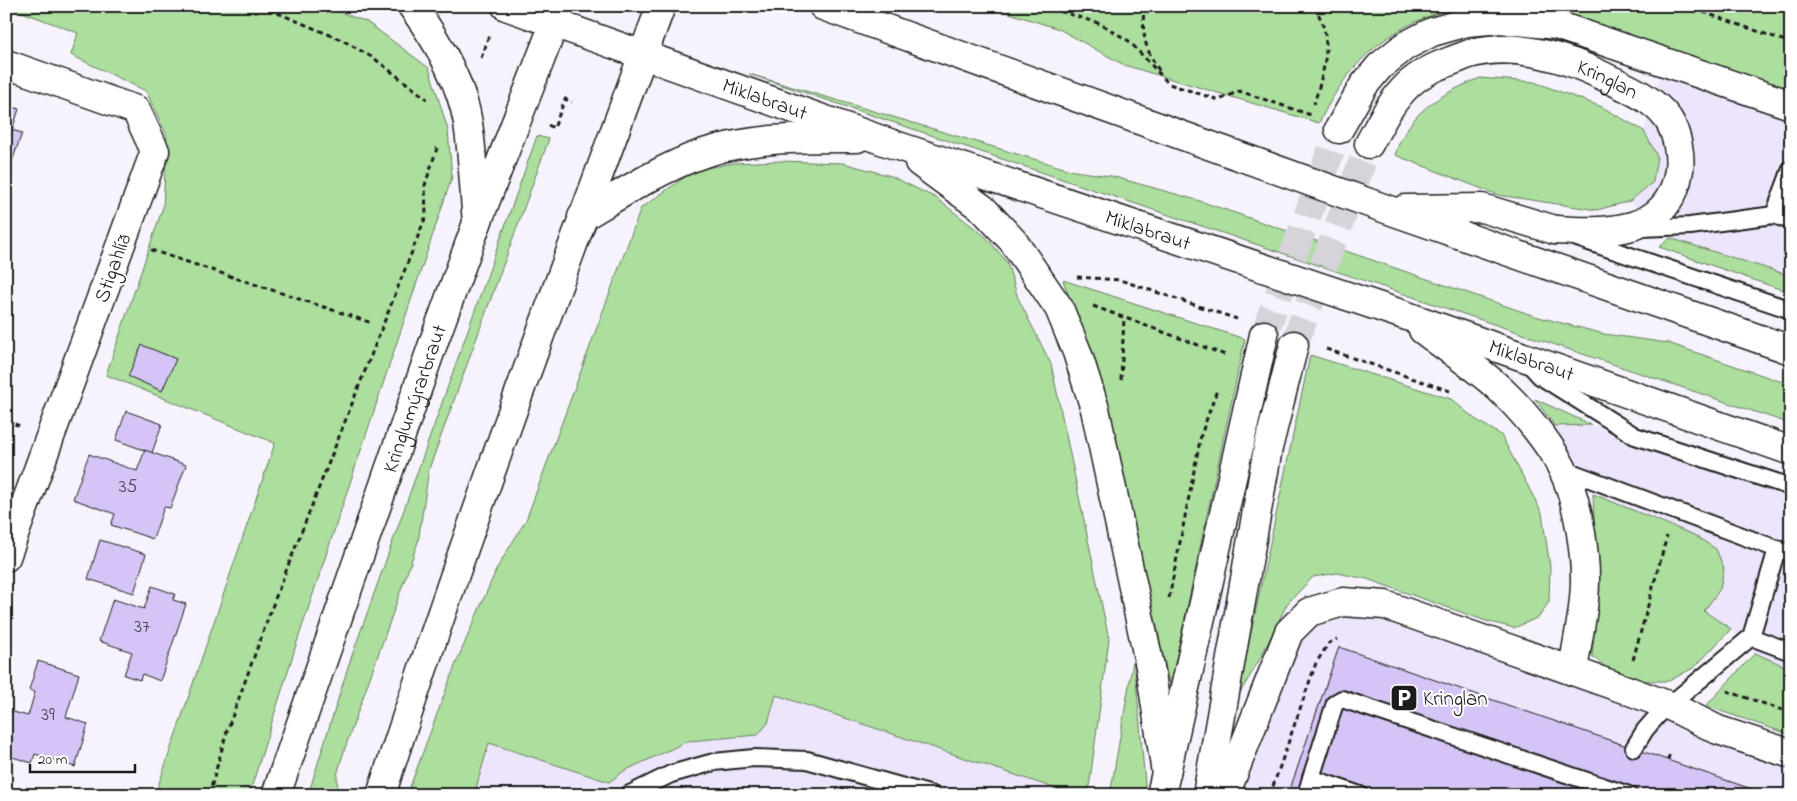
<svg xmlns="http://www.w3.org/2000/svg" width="1797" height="801" font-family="'Indie Flower',sans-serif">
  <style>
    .built { fill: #ede5fb }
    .green { fill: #acde9e; stroke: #647d5d }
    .building { fill: #d5c5f6; stroke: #1c1c1c }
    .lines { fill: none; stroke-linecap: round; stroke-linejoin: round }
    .street-tunnel { stroke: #d6d3db; stroke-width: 28; stroke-dasharray: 28 14; stroke-linecap: butt }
    .lane-casing { stroke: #1c1c1c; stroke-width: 20 }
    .street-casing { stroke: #1c1c1c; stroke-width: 31 }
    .primary-casing { stroke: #1c1c1c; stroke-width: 31 }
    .highway-casing { stroke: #1c1c1c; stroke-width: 31 }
    .path { stroke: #1c1c1c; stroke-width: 3; stroke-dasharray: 5 4; stroke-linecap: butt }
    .lane { stroke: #fff; stroke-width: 16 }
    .street { stroke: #fff; stroke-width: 28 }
    .primary { stroke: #fff; stroke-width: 28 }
    .highway { stroke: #fff; stroke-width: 28 }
    .labels { text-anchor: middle; stroke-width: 4; stroke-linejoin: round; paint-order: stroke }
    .number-label { font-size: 19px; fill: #4a4652 }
    .street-label { font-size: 21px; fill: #1c1c1c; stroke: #fff }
    .poi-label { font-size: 21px; fill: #1c1c1c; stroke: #fff; text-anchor: start }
  </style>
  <rect width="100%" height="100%" fill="#f7f3fd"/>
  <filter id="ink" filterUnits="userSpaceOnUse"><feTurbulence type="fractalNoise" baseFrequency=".02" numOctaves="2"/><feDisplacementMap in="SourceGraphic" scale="10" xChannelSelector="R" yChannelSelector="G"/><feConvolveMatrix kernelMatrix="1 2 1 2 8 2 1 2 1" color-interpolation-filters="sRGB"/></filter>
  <g filter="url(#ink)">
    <!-- built -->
    <g class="built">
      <path d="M1668 50 1791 95V276L1670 238 1630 201 1653 182 1657 156 1644 131Z"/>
      <path d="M1592 425 1791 499V669L1755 653 1731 629 1704 611 1694 535 1593 494 1555 426Z"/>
      <path d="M1343 604 1791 752V795H1204L1290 634Z"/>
      <path d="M776 695 1093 795H474L489 743 609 782 624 771 688 741 758 735 768 723Z"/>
    </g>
    <!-- green -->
    <g class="green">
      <path d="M6 6H323L367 22 429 68 448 130 452 177 298 639 249 795H155L275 443 106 375 163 207 167 136 146 91 71 55 78 33Z"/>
      <path d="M987 6H1462C1392 23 1350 58 1319 123L1124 65 1059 29Z"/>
      <path d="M1539 6H1791V95L1554 9Z"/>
      <path d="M749 74 1074 171 1111 176 1197 200 1535 316 1604 334 1668 343 1791 385V424Z"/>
      <path d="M1480 78 1534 82 1602 107 1644 131 1657 156 1653 182 1630 201 1597 210 1498 195 1395 155C1409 111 1439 95 1480 78Z"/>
      <path d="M537 136 549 139 429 469 418 542 344 751 337 775 338 795H308L349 664Z"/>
      <path d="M779 161 843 163 891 176 936 198 986 237 1007 262 1018 298 1051 364 1109 639 1088 795H1075L776 695 768 723 758 735 688 741 624 771 609 782 489 743 474 795H407L456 663 497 568 526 520 641 208 695 170 734 163Z"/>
      <path d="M1670 238 1791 276V293L1659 247Z"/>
      <path d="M1063 280 1245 339 1170 687 1108 411Z"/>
      <path d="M1310 355 1451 399 1475 419 1501 435 1542 513 1550 567 1549 602 1539 617 1514 628 1486 621 1367 579 1337 573 1313 577 1287 604 1261 657 1237 698Z"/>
      <path d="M1535 399 1592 425 1555 426Z"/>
      <path d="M1593 494 1694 535 1716 549 1724 568 1720 589 1704 611 1731 629 1695 667 1669 681H1636L1614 674 1592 656 1599 578 1595 541Z"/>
      <path d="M1755 653 1791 669V735L1706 706Z"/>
      <path d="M1134 656 1146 795H1110Z"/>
    </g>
    <!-- building -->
    <g class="building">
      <path d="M6 105 19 109 12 130 6 128Z"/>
      <path d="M6 128 22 133 6 179Z"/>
      <path d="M142 345 176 359 162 391 128 376Z"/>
      <path d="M126 411 162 424 152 453 116 440Z"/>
      <path d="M145 450 186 465 170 508 164 507 153 539 111 525 115 514 73 499 89 454 137 471Z"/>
      <path d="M100 540 146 554 134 593 88 579Z"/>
      <path d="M152 586 175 594 173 600 186 604 160 681 142 674 140 680 124 675 132 652 99 641 113 599 144 609Z"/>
      <path d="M1339 647 1769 795H1288Z"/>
      <path d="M38 661 79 674 66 717 88 724 75 767 35 754 32 763 6 755V710L28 716 35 692 29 690Z"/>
    </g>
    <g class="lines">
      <!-- street-tunnel -->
      <g class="street-tunnel">
        <path d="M1264 335 1339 129"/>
        <path d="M1294 345 1369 144"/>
      </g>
      <defs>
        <g id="lane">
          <path d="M1791 169 1774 215 1791 221"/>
          <path d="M1640 228 1690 226 1774 215"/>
          <path d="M1577 238 1791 310"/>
          <path d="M1530 365 1540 376 1635 436 1791 487"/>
          <path d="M1563 469 1777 549"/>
          <path d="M1791 553 1777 549 1751 637 1791 652"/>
          <path d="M1634 748 1645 730 1659 714 1751 637"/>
          <path d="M1311 778 1335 703 1342 699 1629 795"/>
          <path d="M628 795 671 774 714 762 754 758 807 760 932 795"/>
          <path d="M1306 795 1311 778 1360 795"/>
        </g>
        <g id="street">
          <path d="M6 64 136 110 155 151 6 557"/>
          <path d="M1339 129 1364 85 1380 66 1405 46 1432 32 1467 22 1500 19 1556 25 1791 105"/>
          <path id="s1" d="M1369 144C1381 122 1391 101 1409 84 1420 74 1434 67 1448 62 1457 59 1465 55 1473 53 1516 42 1568 58 1605 77 1627 88 1653 98 1668 119 1677 133 1681 155 1679 170 1670 236 1605 233 1555 230"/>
          <path d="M1161 795 1264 335"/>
          <path d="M1207 795 1268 448 1294 345"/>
          <path d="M1225 795 1289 632 1309 612 1343 602 1385 605 1624 689 1670 706 1718 730 1791 754"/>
        </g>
        <g id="primary">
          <path id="s2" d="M276 795 434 341 477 223 561 6"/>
          <path d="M381 795C467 529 564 268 661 6"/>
        </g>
        <g id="highway">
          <path d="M412 6C437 40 461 81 468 123 473 156 474 190 477 223"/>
          <path id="s3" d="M506 6 898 146 1404 315 1791 451"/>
          <path d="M823 6 1386 209 1791 350"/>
          <path d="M919 162 983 209 1013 241 1059 308 1077 352 1095 409 1150 667 1166 773"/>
          <path d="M1405 209 1482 208 1555 230"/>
          <path d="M582 217C621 194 661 168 704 153 753 137 806 138 857 138"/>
          <path d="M1423 330C1449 350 1481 370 1504 393 1524 412 1550 444 1562 468 1579 502 1588 562 1584 599 1582 623 1576 647 1573 671"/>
        </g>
      </defs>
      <!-- lane casing -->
      <use href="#lane" class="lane-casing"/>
      <!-- street casing -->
      <use href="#street" class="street-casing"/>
      <!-- primary casing -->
      <use href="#primary" class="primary-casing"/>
      <!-- highway casing -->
      <use href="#highway" class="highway-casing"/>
      <!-- path -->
      <g class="path">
        <path d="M261 6 344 41 375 59 427 99"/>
        <path d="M1043 6 1101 24 1129 41 1169 84 1219 100 1239 91 1311 115"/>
        <path d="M1144 6C1142 35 1144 49 1161 73"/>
        <path d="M1314 6C1335 40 1324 69 1314 104"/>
        <path d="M1686 6 1791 43"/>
        <path d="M1058 9 1079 11 1109 6"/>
        <path d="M481 58 490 34"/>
        <path d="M548 125 554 128 565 99 572 102"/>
        <path d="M151 250 372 323"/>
        <path d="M1077 277 1120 280 1237 319"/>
        <path d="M1093 306 1228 356"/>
        <path d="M1326 349 1450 391"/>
        <path d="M1121 380 1124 318"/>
        <path d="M6 421 20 426"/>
        <path d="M1169 598 1201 435 1217 390"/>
        <path d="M1633 660 1667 536"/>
        <path d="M1727 691 1791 713"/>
        <path d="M1668 760 1670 752"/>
        <path d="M209 795 227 731 275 599 426 216 425 185 438 145"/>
        <path d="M1270 795 1316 663 1329 643 1337 639"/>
      </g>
      <!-- lane -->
      <use href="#lane" class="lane"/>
      <!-- street -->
      <use href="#street" class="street"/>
      <!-- primary -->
      <use href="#primary" class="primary"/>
      <!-- highway -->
      <use href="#highway" class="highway"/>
    </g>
  </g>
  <!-- icons -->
  <defs>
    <symbol id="parking-square" viewBox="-11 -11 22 22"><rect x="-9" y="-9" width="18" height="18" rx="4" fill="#1c1c1c" stroke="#fff"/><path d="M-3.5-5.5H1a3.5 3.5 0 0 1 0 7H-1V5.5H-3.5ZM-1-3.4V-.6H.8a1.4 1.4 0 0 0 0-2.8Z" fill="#fff"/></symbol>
  </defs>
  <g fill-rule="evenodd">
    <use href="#parking-square" x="1388" y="682" width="32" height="32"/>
  </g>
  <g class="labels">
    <!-- number labels -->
    <g class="number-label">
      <text x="128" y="492">35</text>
      <text x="142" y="632">37</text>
      <text x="48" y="720">39</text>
    </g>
    <!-- street labels -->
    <g class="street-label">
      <text dy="7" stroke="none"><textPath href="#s1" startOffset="284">Kringlan</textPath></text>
      <text dy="7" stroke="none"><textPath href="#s3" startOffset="275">Miklabraut</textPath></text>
      <text dy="7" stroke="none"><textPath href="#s3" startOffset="680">Miklabraut</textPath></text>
      <text transform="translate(112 268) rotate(-70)" y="7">Stigahlíð</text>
      <text dy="7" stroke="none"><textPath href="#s3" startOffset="1085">Miklabraut</textPath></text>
      <text dy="7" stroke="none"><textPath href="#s2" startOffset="420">Kringlumýrarbraut</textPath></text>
    </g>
    <!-- poi labels -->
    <g class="poi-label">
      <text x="1423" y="705">Kringlan</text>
    </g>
  </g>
  <!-- margin -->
  <rect width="1797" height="801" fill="none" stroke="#fff" stroke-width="25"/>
  <rect x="12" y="12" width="1772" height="776" fill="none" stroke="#1c1c1c" stroke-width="2" filter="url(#ink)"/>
  <!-- scale -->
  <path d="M30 764v8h105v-8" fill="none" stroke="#1c1c1c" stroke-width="2.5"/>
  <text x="38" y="764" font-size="15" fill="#1c1c1c" stroke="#ffffff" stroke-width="4" paint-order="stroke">20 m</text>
</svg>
